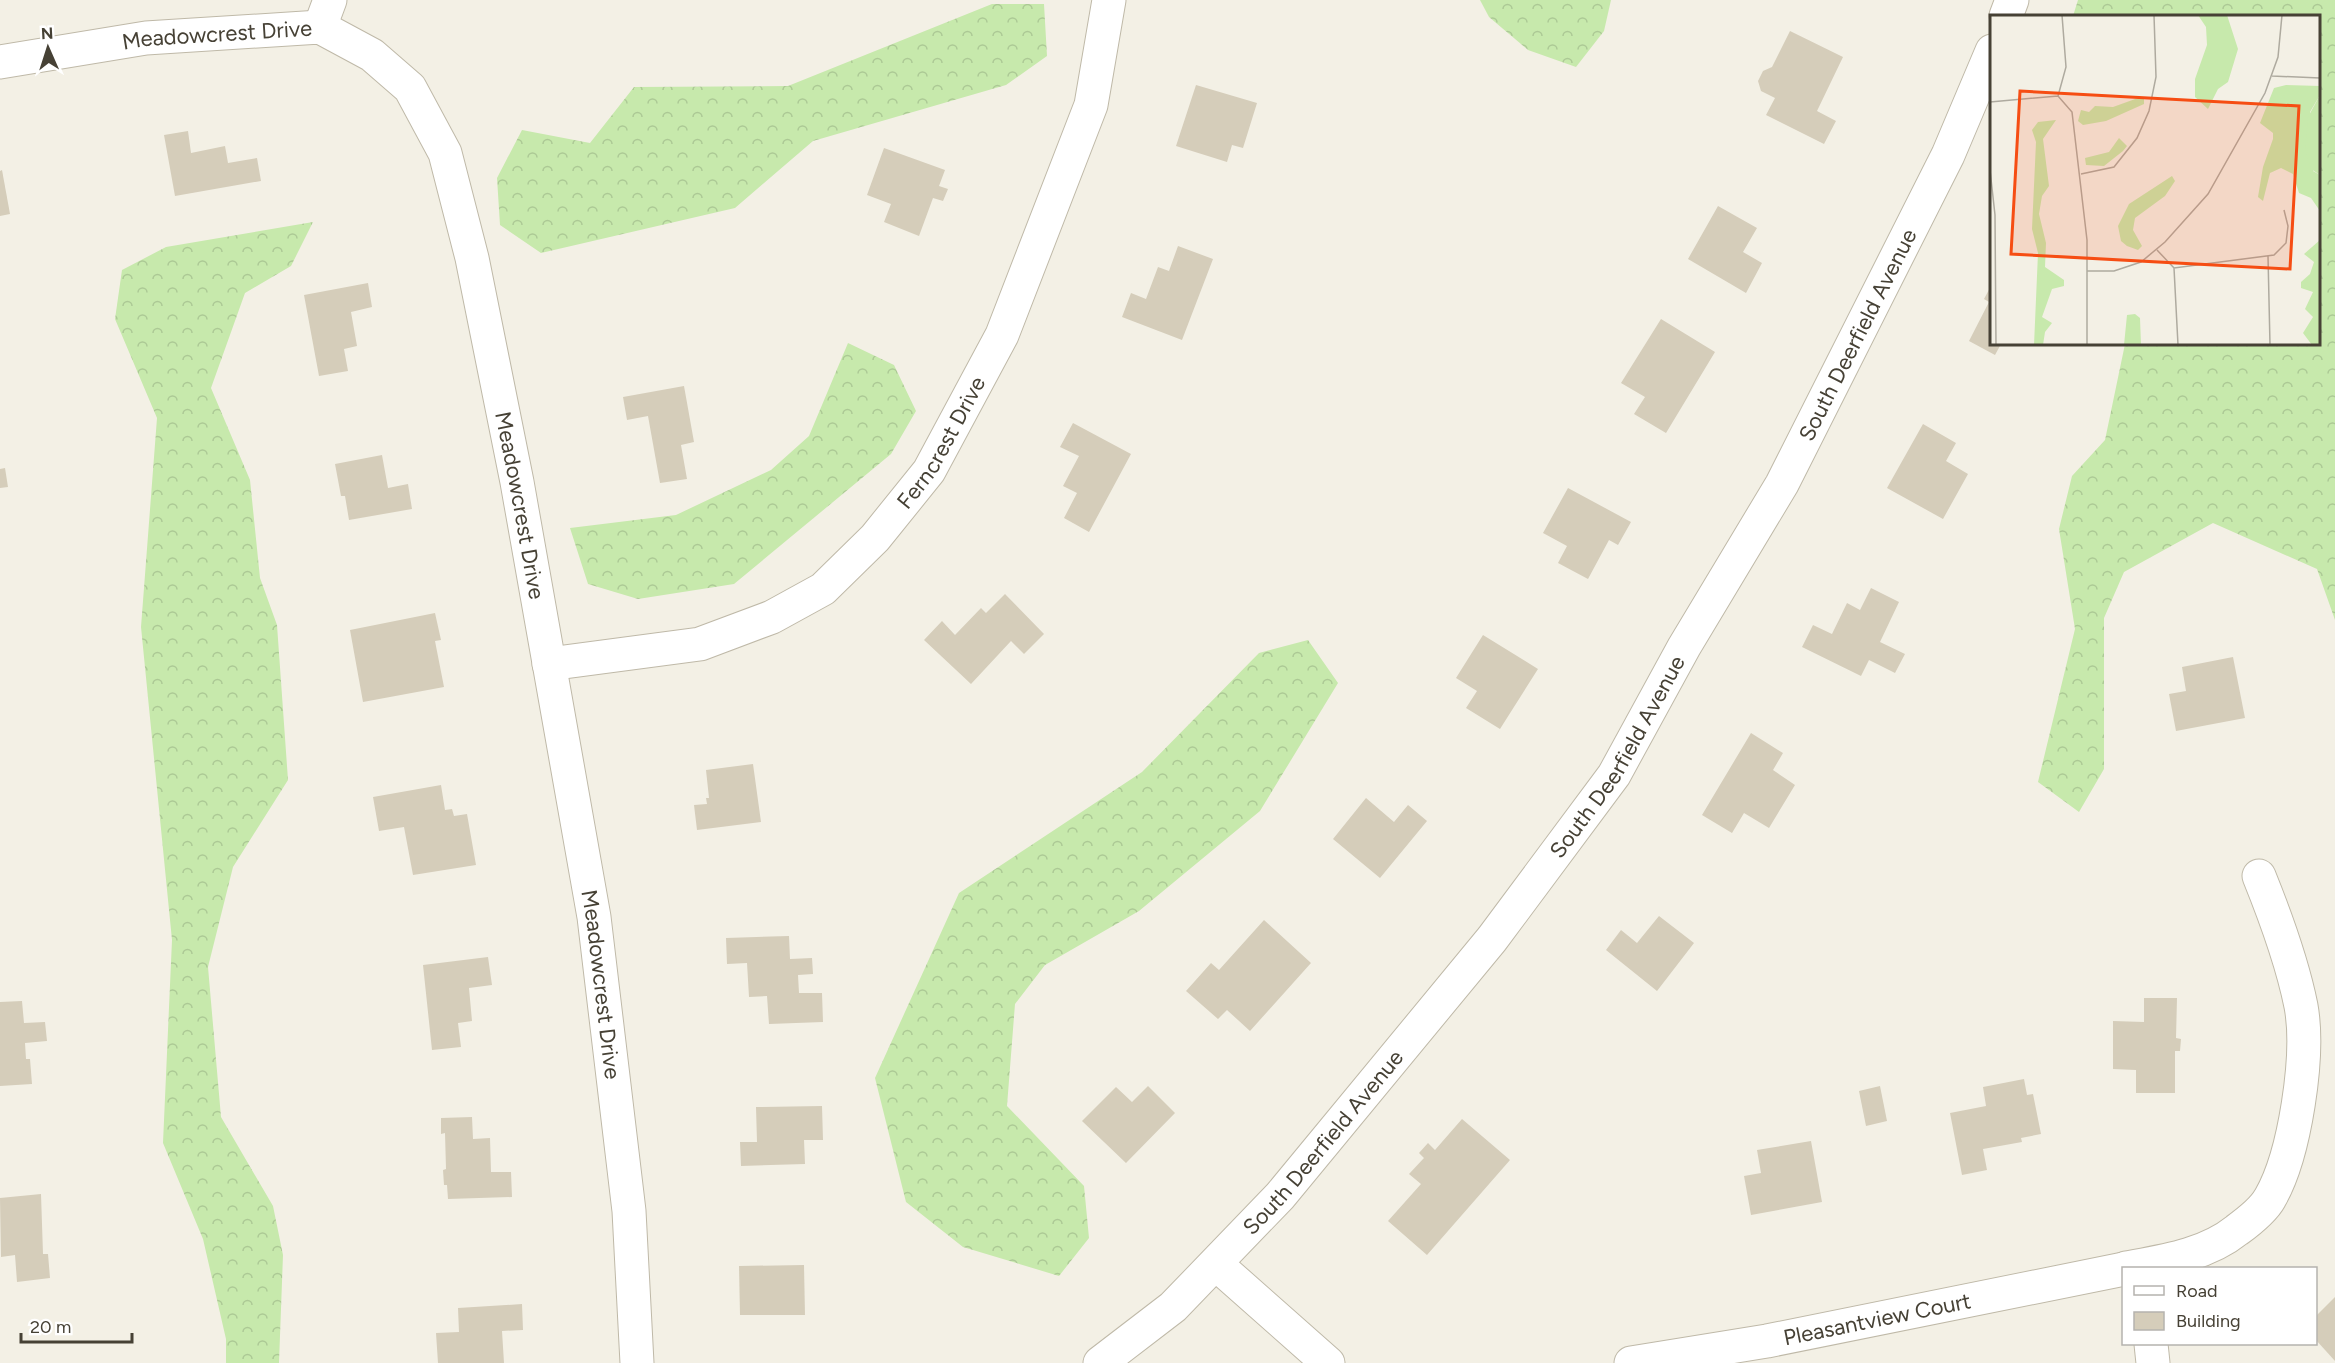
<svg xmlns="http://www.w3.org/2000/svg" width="2335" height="1363" font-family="Figtree,sans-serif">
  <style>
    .forest { fill: url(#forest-crowns) }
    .building { fill: #d5cdba }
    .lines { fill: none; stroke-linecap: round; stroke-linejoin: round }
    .minor-casing { stroke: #bfb9a8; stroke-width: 35 }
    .minor { stroke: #fff; stroke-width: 33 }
    .labels { text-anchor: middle; stroke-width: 5; stroke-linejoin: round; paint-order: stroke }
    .street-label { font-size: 22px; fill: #464135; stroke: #fff }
    .inset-road { fill: none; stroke: #aeaa9f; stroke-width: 1.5 }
    .view { fill: #f64d13; fill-opacity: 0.15; stroke: #f64d13; stroke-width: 3 }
    .inset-edge { fill: none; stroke: #464135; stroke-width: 3 }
  </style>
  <defs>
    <pattern id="forest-crowns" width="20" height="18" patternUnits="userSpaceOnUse" patternTransform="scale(1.5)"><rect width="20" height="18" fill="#c7e9ac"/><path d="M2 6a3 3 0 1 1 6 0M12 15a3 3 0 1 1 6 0" fill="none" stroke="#acc995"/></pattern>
  </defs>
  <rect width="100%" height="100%" fill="#f3f0e5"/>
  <!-- forest -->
  <g class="forest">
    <path d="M1480 0H1611L1604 31 1576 67 1528 50 1489 17Z"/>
    <path d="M2078 0H2335V620L2317 569 2213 523 2124 572 2104 618V769L2079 812 2038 782 2075 629 2059 529 2072 476 2105 440 2125 344H2318V16H2073Z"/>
    <path d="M992 4H1044L1047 56 1006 85 813 141 735 208 541 253 500 225 497 178 522 130 590 143 634 87 788 86Z"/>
    <path d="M313 222 291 266 245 293 211 388 250 480 260 578 277 625 288 780 233 867 208 967 221 1117 273 1206 283 1255 279 1363H226V1339L203 1239 163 1143 172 940 141 627 157 418 115 319 122 270 166 247Z"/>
    <path d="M848 343 894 365 916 411 891 454 734 584 638 599 588 584 570 528 676 515 771 470 809 436Z"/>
    <path d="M1308 640 1338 683 1260 811 1139 911 1045 965 1015 1004 1007 1106 1084 1186 1089 1238 1059 1276 963 1247 906 1202 875 1078 959 893 1142 772 1259 653Z"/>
  </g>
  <!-- building -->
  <g class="building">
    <path d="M1790 31 1843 57 1817 111 1836 121 1824 144 1766 115 1775 98 1761 91 1758 81 1763 71 1772 67Z"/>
    <path d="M1196 85 1257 103 1243 148 1232 145 1227 162 1176 146Z"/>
    <path d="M188 131 191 153 225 146 228 163 257 158 261 181 175 196 164 135Z"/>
    <path d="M884 148 945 170 939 186 948 189 943 201 933 198 919 236 884 222 891 204 867 195Z"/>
    <path d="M2 170 10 214 0 216V171Z"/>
    <path d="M1718 206 1757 228 1743 252 1762 263 1746 293 1688 259Z"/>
    <path d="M1178 246 1213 259 1182 340 1122 317 1131 293 1146 299 1158 267 1169 271Z"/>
    <path d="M368 283 372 307 351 312 357 346 344 349 348 371 319 376 304 295Z"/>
    <path d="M1992 284V344H2001L1995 355 1969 341 1989 302 1984 299Z"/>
    <path d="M1661 319 1715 352 1666 433 1634 414 1645 397 1621 383Z"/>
    <path d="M684 386 694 442 681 445 687 479 660 483 648 416 627 420 623 397Z"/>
    <path d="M1073 423 1131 454 1089 532 1064 518 1077 493 1063 486 1079 456 1060 447Z"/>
    <path d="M1923 424 1956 443 1946 461 1968 474 1943 519 1887 488Z"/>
    <path d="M382 455 388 488 408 484 412 509 349 520 345 496H341L335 464Z"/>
    <path d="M5 468 8 487 0 488V469Z"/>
    <path d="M1568 488 1631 522 1618 545 1609 540 1588 579 1558 563 1567 546 1543 533Z"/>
    <path d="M1871 588 1899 602 1880 642 1905 654 1895 673 1869 660 1861 676 1802 647 1813 625 1832 634 1847 603 1860 610Z"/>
    <path d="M1005 594 1044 634 1024 654 1011 641 971 684 924 640 942 621 955 635 981 608 986 613Z"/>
    <path d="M435 613 441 640 435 641 444 687 363 702 350 630Z"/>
    <path d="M1483 635 1538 669 1500 729 1466 708 1477 691 1456 678Z"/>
    <path d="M2233 657 2245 718 2176 731 2169 694 2186 691 2182 667Z"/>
    <path d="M1751 733 1783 753 1773 770 1795 785 1769 828 1744 813 1732 833 1702 815Z"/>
    <path d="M753 764 761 822 697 830 694 805 707 804 706 798H709L706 770Z"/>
    <path d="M441 785 445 810 452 809 454 816 467 814 476 865 413 875 404 827 379 831 373 797Z"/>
    <path d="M1366 798 1394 822 1408 805 1427 821 1380 878 1333 839Z"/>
    <path d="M1659 916 1694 943 1657 991 1606 950 1621 930 1637 943Z"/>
    <path d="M1264 920 1311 963 1250 1031 1227 1010 1218 1019 1186 991 1211 963 1219 970Z"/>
    <path d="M789 936 790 959 812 958 813 974 798 975 799 993H822L823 1022 769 1024 767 996 749 997 747 963 727 964 726 938Z"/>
    <path d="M488 957 492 985 469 988 472 1021 458 1023 461 1047 432 1050 423 965Z"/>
    <path d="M2144 998H2177L2176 1038 2181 1039 2180 1051H2175V1093H2136V1070L2113 1069V1021L2144 1022Z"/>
    <path d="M22 1001 24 1023 45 1022 47 1041 25 1043 26 1059H30L32 1084 0 1086V1002Z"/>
    <path d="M2024 1079 2027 1095 2033 1094 2041 1134 2021 1138 2022 1142 1983 1149 1987 1170 1962 1175 1950 1113 1986 1106 1983 1087Z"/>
    <path d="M1148 1086 1175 1113 1126 1163 1082 1121 1116 1087 1132 1102Z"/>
    <path d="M1880 1086 1887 1121 1866 1126 1859 1091Z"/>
    <path d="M822 1106 823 1140H804L805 1164 741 1166 740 1142H757L756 1107Z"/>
    <path d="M472 1117 473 1139 490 1138 491 1172H511L512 1197 448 1199 447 1185H444L443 1170 446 1169 445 1133 441 1134V1118Z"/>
    <path d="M1462 1119 1510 1160 1427 1255 1388 1221 1421 1184 1409 1174 1424 1158 1419 1153 1428 1143 1435 1150Z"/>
    <path d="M1811 1141 1822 1202 1751 1215 1744 1176 1761 1173 1757 1150Z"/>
    <path d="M41 1194 43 1254H48L50 1278 17 1282 15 1255 1 1257 0 1198Z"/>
    <path d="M804 1265 805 1315H740L739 1266Z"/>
    <path d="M2335 1297V1361L2316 1340V1316Z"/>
    <path d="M522 1304 523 1330 502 1331 504 1363H438L436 1333 459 1332 458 1308Z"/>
  </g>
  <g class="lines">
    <defs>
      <g id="minor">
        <path d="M2006 16 2012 0"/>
        <path d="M320 27 330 0"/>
        <path id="s1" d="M0 62 146 38 320 27 372 55 410 88 445 153 472 258 517 482 594 917 629 1211 637 1363"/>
        <path id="s2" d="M549 664 700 644 772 617 823 589 875 538 929 471 1002 335 1091 105 1109 0"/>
        <path d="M1216 1264 1328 1363"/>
        <path d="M2126 1268C2164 1261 2206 1255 2237 1230 2248 1222 2264 1209 2270 1198 2295 1155 2310 1055 2301 1006 2292 961 2276 918 2259 876"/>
        <path d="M2151 1344 2153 1363"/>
        <path id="s3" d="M1100 1363 1173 1307 1280 1196 1492 939 1614 775 1684 647 1782 484 1948 155 1992 51"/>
        <path id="s4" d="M1631 1363 1767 1341 2124 1269"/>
      </g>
    </defs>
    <!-- minor casing -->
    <use href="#minor" class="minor-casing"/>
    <!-- minor -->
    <use href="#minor" class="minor"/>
  </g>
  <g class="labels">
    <!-- street labels -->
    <g class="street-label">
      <text dy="8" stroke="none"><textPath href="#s1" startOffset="219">Meadowcrest Drive</textPath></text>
      <text dy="8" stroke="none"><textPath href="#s3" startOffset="1287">South Deerfield Avenue</textPath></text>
      <text dy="8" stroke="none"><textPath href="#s2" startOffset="477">Ferncrest Drive</textPath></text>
      <text dy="8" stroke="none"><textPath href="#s1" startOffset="866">Meadowcrest Drive</textPath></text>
      <text dy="8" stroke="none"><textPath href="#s3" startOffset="801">South Deerfield Avenue</textPath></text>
      <text dy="8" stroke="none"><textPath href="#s1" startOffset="1352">Meadowcrest Drive</textPath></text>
      <text dy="8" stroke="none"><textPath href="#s3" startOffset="315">South Deerfield Avenue</textPath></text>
      <text dy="8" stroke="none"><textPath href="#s4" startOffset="250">Pleasantview Court</textPath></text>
    </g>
  </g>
  <!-- overview -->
  <g transform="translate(1990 15)">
    <rect width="330" height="330" fill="#f3f0e5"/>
    <path d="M208 0H237L248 34 238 67 228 74 218 94 205 82V64L217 30 216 12ZM296 70 330 71V80L320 97 323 156 330 160V196L321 183 309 178 303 159 291 153 280 158 273 186 268 182 273 152 283 124V118L270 108 284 73ZM148 83H154V89L116 106 93 110 88 106 91 95 99 97 105 91 123 92ZM66 105 53 124 59 171 52 181 49 199 56 228 55 252 74 265V271L62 274 52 302 62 308 55 317 53 330H44L48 238 42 214 46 127 42 115 48 107ZM129 123 137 131 133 136 114 151 96 150 95 143 119 137ZM182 161 185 166 175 181 145 203 143 215 152 231 148 235 137 231 131 226 128 211 139 189ZM330 225V330H322L313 318 323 302 315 294 323 277 311 273V267L320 259 324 247 314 239ZM145 299 150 303 151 330H134L137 300Z" fill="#c7e9ac"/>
    <path d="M330 80V160L321 154 315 135 318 102Z" fill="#c7e9ac"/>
    <path class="inset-road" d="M282 61 330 63M68 81 76 52 72 0M0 87 68 81 82 97 97 225V330M0 155 5 200 6 330M91 159 124 152 147 123 159 96 166 62 164 0M167 235 184 253 284 240 296 228 298 211 294 195M278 241 280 330M184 253 188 330M97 256H124L151 247 175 227 218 179 275 78 288 42 292 0"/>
    <path class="view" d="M30 76 309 91 300 254 21 239Z"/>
    <rect width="330" height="330" class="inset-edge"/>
  </g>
  <!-- legend -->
  <rect x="2122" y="1267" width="195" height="78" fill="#ffffff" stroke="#b5b3ae" stroke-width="1.5"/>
  <rect x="2134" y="1286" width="30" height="9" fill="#ffffff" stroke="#b5b3ae" stroke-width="1.5"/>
  <text x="2176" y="1297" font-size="18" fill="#464135">Road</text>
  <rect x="2134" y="1312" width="30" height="18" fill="#d5cdba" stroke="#b5b3ae" stroke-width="1.5"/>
  <text x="2176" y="1327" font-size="18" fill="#464135">Building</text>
  <!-- north arrow -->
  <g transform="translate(48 48) rotate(357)" stroke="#ffffff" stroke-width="4.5" paint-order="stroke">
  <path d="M0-4.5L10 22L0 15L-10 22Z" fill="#464135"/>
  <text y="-9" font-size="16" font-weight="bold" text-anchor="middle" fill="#464135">N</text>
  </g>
  <!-- scale -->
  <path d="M21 1333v9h111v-9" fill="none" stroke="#464135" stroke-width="3"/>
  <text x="30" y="1333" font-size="18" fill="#464135" stroke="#ffffff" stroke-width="4.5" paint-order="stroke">20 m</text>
</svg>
